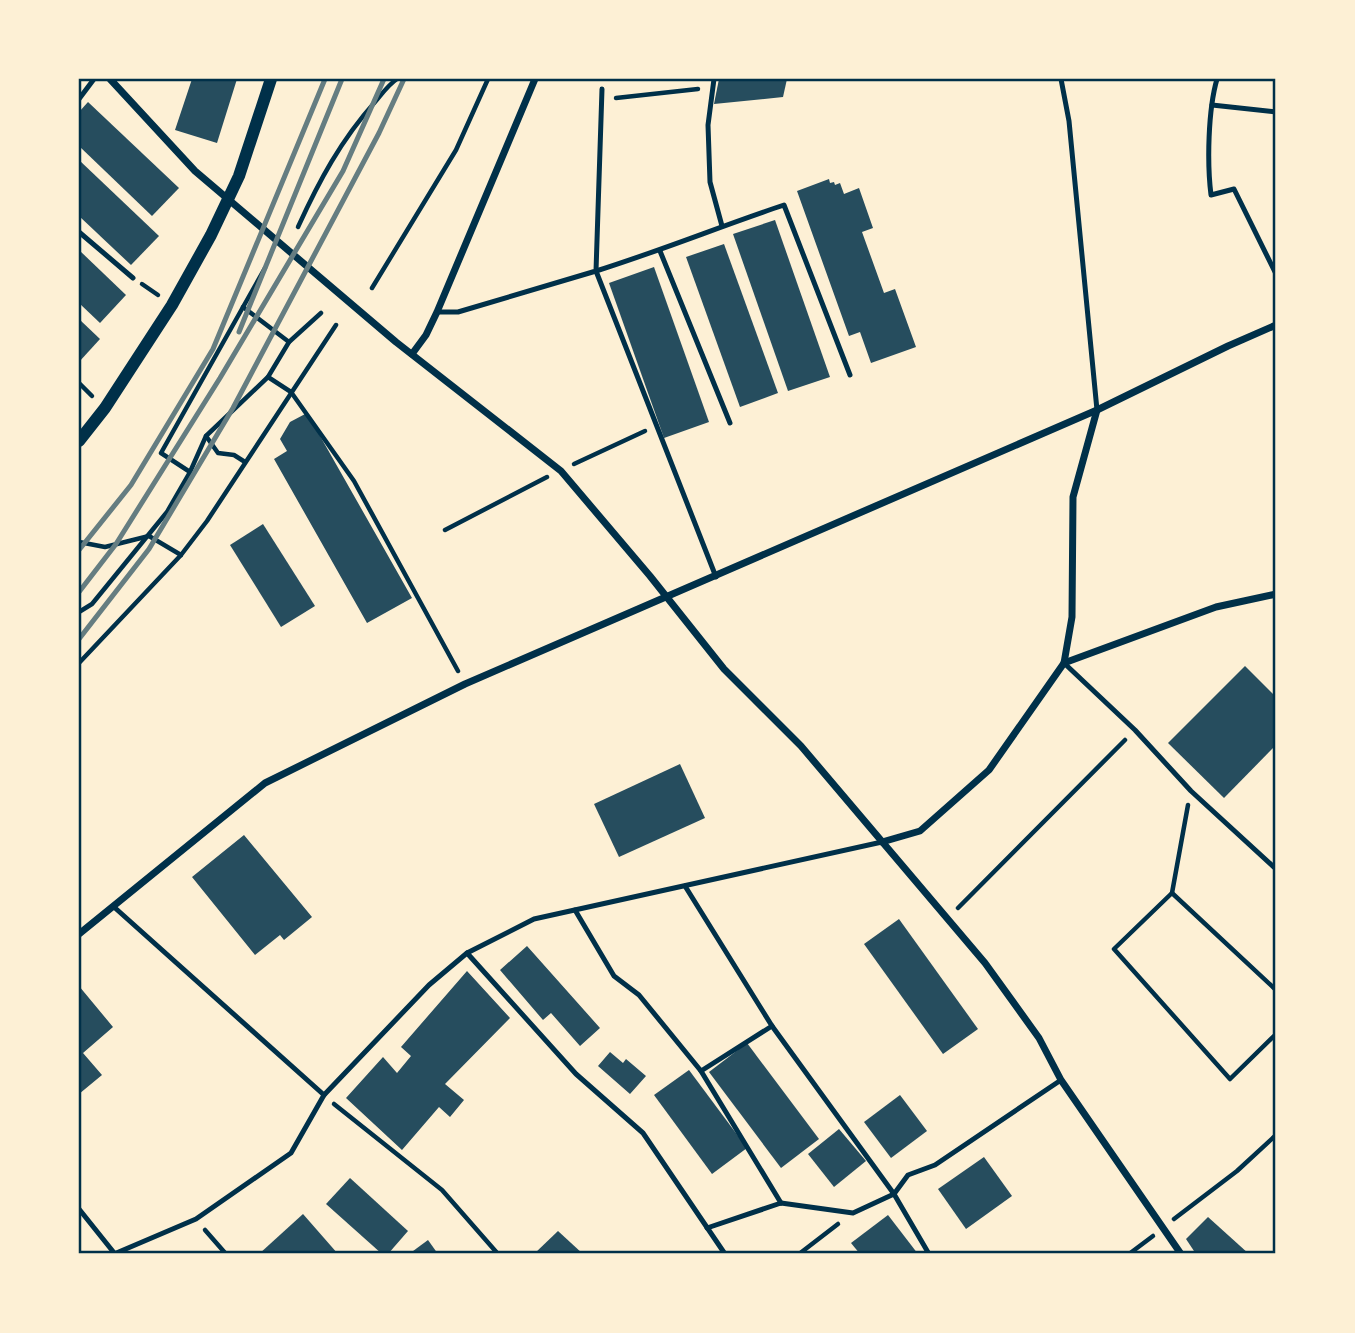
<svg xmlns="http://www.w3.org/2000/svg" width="1355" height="1333" font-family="'Sofia Sans Condensed',sans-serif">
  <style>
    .building { fill: #264d5e }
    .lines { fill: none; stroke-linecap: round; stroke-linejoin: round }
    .path { stroke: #003049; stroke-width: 4.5 }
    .service { stroke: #003049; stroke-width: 5 }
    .minor { stroke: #003049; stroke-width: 7 }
    .tertiary { stroke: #003049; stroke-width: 12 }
    .rail { stroke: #657d81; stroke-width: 5 }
    .neatline { fill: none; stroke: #003049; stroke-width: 2.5 }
  </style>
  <rect width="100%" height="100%" fill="#fdf0d5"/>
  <!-- building -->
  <g class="building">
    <path d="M192 79H237L217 143 175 130Z"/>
    <path d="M719 79H787L783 97 714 104Z"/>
    <path d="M88 102 179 188 152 216 79 146V112Z"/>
    <path d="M79 160 159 236 131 265 79 216Z"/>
    <path d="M829 179 830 183 834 182 835 185 840 183 844 194 859 188 873 228 862 232 884 293 895 289 916 347 871 363 860 332 849 336 797 191Z"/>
    <path d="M775 220 830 377 788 391 733 234Z"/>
    <path d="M724 244 778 393 740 407 686 257Z"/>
    <path d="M79 250 126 295 100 323 79 303Z"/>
    <path d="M654 267 709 422 664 438 609 283Z"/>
    <path d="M79 319 100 339 79 362Z"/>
    <path d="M307 413 412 598 367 623 274 459 287 451 280 439 290 422Z"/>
    <path d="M263 524 315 606 281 627 230 545Z"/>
    <path d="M1245 666 1276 697V745L1224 798 1168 743Z"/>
    <path d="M680 764 705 818 619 857 594 804Z"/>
    <path d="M244 835 312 917 284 940 280 935 255 955 192 877Z"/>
    <path d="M899 919 978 1029 943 1054 864 944Z"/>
    <path d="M527 946 600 1028 580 1046 551 1013 543 1020 500 970Z"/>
    <path d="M467 971 510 1018 445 1084 464 1100 450 1117 439 1107 402 1150 346 1098 383 1057 397 1073 411 1056 401 1047Z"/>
    <path d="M79 986 113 1027 83 1053 102 1075 79 1094Z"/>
    <path d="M747 1043 819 1139 781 1168 709 1072Z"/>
    <path d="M610 1052 623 1063 626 1059 646 1076 630 1094 598 1066Z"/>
    <path d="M689 1070 747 1148 712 1174 654 1095Z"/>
    <path d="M900 1095 927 1131 891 1158 864 1122Z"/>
    <path d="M839 1129 866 1161 834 1187 808 1154Z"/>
    <path d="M984 1157 1012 1196 966 1229 938 1189Z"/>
    <path d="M350 1178 408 1231 388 1254H382L326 1204Z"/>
    <path d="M303 1214 338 1254H259Z"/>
    <path d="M888 1215 918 1254H860L851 1243Z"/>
    <path d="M1208 1217 1249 1254H1196L1186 1239Z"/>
    <path d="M558 1231 583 1254H534Z"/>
    <path d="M428 1240 438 1254H409Z"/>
  </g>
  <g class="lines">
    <!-- path -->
    <g class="path">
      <path d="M616 98 698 89"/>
      <path d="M298 227C319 181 341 140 375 102 382 94 388 85 397 79"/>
      <path d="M142 284 158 295"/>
      <path d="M372 288 456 150 488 79"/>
      <path d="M243 307 289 342"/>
      <path d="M268 377 291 392 354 481 458 671"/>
      <path d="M79 383 92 396"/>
      <path d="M206 436 218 453 234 455 245 462"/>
      <path d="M574 464 645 431"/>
      <path d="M190 472 161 453 265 268"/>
      <path d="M445 530 547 477"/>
      <path d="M79 542 105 547 149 536 181 555"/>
      <path d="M79 612 92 604 167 512 190 472 206 436 268 377 289 342 321 313"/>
      <path d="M79 663 181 555 207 521 336 325"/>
      <path d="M1188 805 1172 893 1114 949 1230 1079 1276 1034"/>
      <path d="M1172 893 1276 990"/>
      <path d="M958 908 1125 740"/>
      <path d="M334 1104 442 1190 498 1254"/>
      <path d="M1174 1219 1237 1171 1276 1135"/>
      <path d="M205 1230 226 1254"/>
      <path d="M799 1254 838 1224"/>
      <path d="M1129 1254 1153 1236"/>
    </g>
    <!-- service -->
    <g class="service">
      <path d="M714 79 708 125 710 182 722 226"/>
      <path d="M1061 79 1069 121 1097 410"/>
      <path d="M1217 79C1208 110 1207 163 1211 195L1234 189 1276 274"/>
      <path d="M79 99 94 79"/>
      <path d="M1212 105 1276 112"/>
      <path d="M79 232 133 278"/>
      <path d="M660 251 730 423"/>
      <path d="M437 312H458L596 271 602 89"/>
      <path d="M716 577 596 271C660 251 721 226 784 205L850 375"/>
      <path d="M1064 663 1135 730 1191 791 1276 869"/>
      <path d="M685 886 772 1026 894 1194 929 1254"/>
      <path d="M114 907 324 1095"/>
      <path d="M575 910 614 976 639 995 701 1071 772 1026"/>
      <path d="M467 953 576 1074 643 1133 725 1254"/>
      <path d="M701 1071 781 1203"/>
      <path d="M79 1209 115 1254"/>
      <path d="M707 1228 781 1203 853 1213 894 1194 908 1175 935 1165 1061 1080"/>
      <path d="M114 1254 196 1219 291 1153 324 1095 429 985 467 953 534 919 882 842"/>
    </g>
    <!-- minor -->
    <g class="minor">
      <path d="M110 79 195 171 396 342 561 471 650 576 724 669 801 746 985 963 1039 1038 1061 1080 1181 1254"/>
      <path d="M412 354 426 335 437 312 535 79"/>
      <path d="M1064 663 1216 607 1276 594"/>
      <path d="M882 842 920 831 989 770 1064 663 1072 617 1073 497 1097 410"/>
      <path d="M79 934 265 783 465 684 1097 410 1228 346 1276 325"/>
    </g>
    <!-- tertiary -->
    <path class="tertiary" d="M79 441 105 408 172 305 211 235 239 176 271 79"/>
    <!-- rail -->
    <g class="rail">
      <path d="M239 332 342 79"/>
      <path d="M79 550 131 485 213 349 325 79"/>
      <path d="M79 592 116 544 220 378 343 171 384 79"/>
      <path d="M79 639 149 549 233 408 379 133 404 79"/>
    </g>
  </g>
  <!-- border -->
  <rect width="1355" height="1333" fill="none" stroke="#fdf0d5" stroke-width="161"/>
  <rect x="80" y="80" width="1194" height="1172" class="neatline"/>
</svg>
